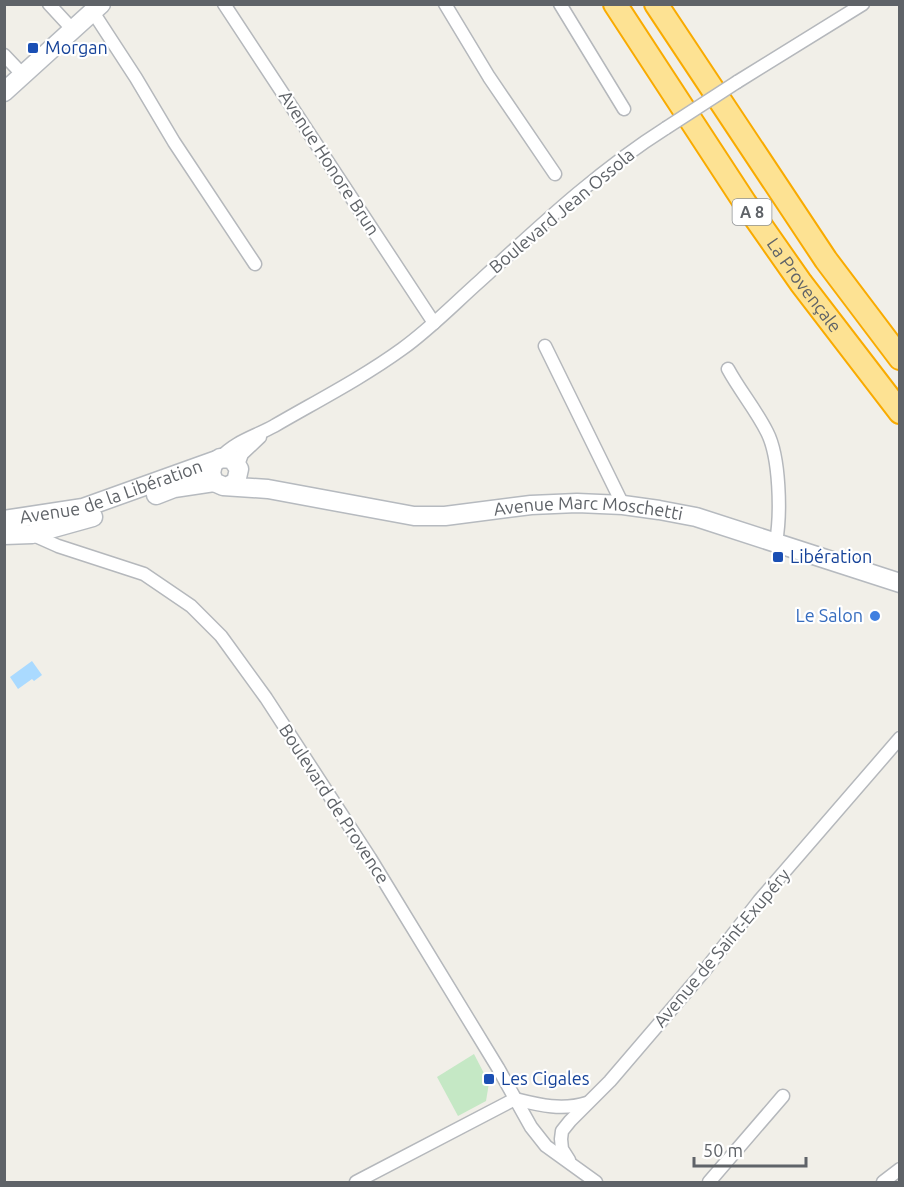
<svg xmlns="http://www.w3.org/2000/svg" width="904" height="1187" font-family="Ubuntu,sans-serif">
  <style>
    .green { fill: #c5e8c5 }
    .water { fill: #aadaff }
    .lines { fill: none; stroke-linecap: round; stroke-linejoin: round }
    .minor-casing { stroke: #b5b8bc; stroke-width: 15 }
    .secondary-casing { stroke: #b6babf; stroke-width: 21 }
    .motorway-casing { stroke: #f9ab00; stroke-width: 26 }
    .minor { stroke: #fff; stroke-width: 12 }
    .secondary { stroke: #fff; stroke-width: 18 }
    .motorway { stroke: #fde293; stroke-width: 22 }
    .minor-bridge-casing { stroke: #b5b8bc; stroke-width: 15; stroke-linecap: butt }
    .minor-bridge { stroke: #fff; stroke-width: 12 }
    .transit-dot { fill: #1a4fb4; stroke: #fff; stroke-width: 2 }
    .shop-dot { fill: #3f7fe0; stroke: #fff; stroke-width: 2 }
    .labels { text-anchor: middle; stroke-width: 4.5; stroke-linejoin: round; paint-order: stroke }
    .shield { fill: #fff; stroke: #8f9295; stroke-width: 1.5 }
    .shield-label { font-size: 16px; font-weight: bold; fill: #5f6368 }
    .transit-label { font-size: 18px; fill: #164399; stroke: #fff; text-anchor: start }
    .street-label { font-size: 18px; fill: #5f6368; stroke: #fff }
    .shop-label { font-size: 18px; fill: #366cbe; stroke: #fff; text-anchor: end }
  </style>
  <rect width="100%" height="100%" fill="#f1efe8"/>
  <!-- green -->
  <path class="green" d="M474 1054 489 1083 486 1101 458 1116 437 1077Z"/>
  <!-- water -->
  <path class="water" d="M32 661 42 675 34 681 32 679 18 689 10 677Z"/>
  <g class="lines">
    <defs>
      <g id="minor">
        <path d="M49 4 73 30"/>
        <path d="M224 4 434 323"/>
        <path d="M445 4 489 77 555 174"/>
        <path d="M560 4 624 109"/>
        <path d="M93 12 136 78 174 142 255 264"/>
        <path d="M4 55 23 75"/>
        <path d="M737 82 863 4"/>
        <path d="M545 346 623 505"/>
        <path d="M728 369C740 391 756 410 767 432 780 457 781 514 776 542"/>
        <path d="M220 458C236 441 254 437 274 426 317 401 362 378 402 349 430 329 455 303 481 280 540 226 598 171 666 128"/>
        <path d="M238 465 242 454 260 437"/>
        <path d="M31 534 58 546 144 574 191 606 221 636 266 698 370 858 498 1068 531 1127 546 1146 596 1182"/>
        <path d="M515 1099C539 1105 562 1111 587 1103"/>
        <path d="M569 1160 562 1149 561 1139 562 1131 570 1121 610 1081 705 970 759 901 900 738"/>
        <path d="M356 1182 515 1099"/>
        <path d="M709 1182 783 1096"/>
        <path d="M883 1182 900 1169"/>
      </g>
      <g id="secondary">
        <path d="M4 92 101 4"/>
        <path id="s1" d="M228 486 236 482 239 469 232 459 220 458 213 464 211 473 214 482 223 486 268 489 414 516H445L531 505 577 503 623 505 659 510 696 517 900 583"/>
        <path d="M156 495 174 488 214 482"/>
        <path id="s2" d="M4 520 83 508 217 460"/>
        <path d="M4 535 32 534 93 517"/>
      </g>
      <g id="motorway">
        <path id="s3" d="M615 4 745 203 801 283 900 412"/>
        <path d="M656 4 826 260 900 358"/>
      </g>
    </defs>
    <!-- minor casing -->
    <use href="#minor" class="minor-casing"/>
    <!-- secondary casing -->
    <use href="#secondary" class="secondary-casing"/>
    <!-- motorway casing -->
    <use href="#motorway" class="motorway-casing"/>
    <!-- minor -->
    <use href="#minor" class="minor"/>
    <!-- secondary -->
    <use href="#secondary" class="secondary"/>
    <!-- motorway -->
    <use href="#motorway" class="motorway"/>
    <defs>
      <path id="minor-bridge" d="M666 128 737 82"/>
    </defs>
    <!-- minor-bridge casing -->
    <use href="#minor-bridge" class="minor-bridge-casing"/>
    <!-- minor-bridge -->
    <use href="#minor-bridge" class="minor-bridge"/>
  </g>
  <!-- markers -->
  <g class="transit-dot">
    <rect x="27" y="42" width="12" height="12" rx="3"/>
    <rect x="772" y="551" width="12" height="12" rx="3"/>
    <rect x="483" y="1073" width="12" height="12" rx="3"/>
  </g>
  <circle class="shop-dot" cx="875" cy="616" r="6"/>
  <g class="labels">
    <!-- shield labels -->
    <rect class="shield" x="732.5" y="199" width="39" height="26" rx="4.5"/>
    <g class="shield-label">
      <text x="752" y="218">A 8</text>
    </g>
    <!-- transit labels -->
    <g class="transit-label">
      <text x="45" y="54">Morgan</text>
      <text x="790" y="563">Libération</text>
      <text x="501" y="1085">Les Cigales</text>
    </g>
    <!-- street labels -->
    <g class="street-label">
      <text transform="translate(329 163) rotate(57)" y="6">Avenue Honore Brun</text>
      <text transform="translate(562 211) rotate(-40)" y="6">Boulevard Jean Ossola</text>
      <text dy="6" stroke="none"><textPath href="#s3" startOffset="339">La Provençale</textPath></text>
      <text dy="6" stroke="none"><textPath href="#s2" startOffset="111">Avenue de la Libération</textPath></text>
      <text dy="6" stroke="none"><textPath href="#s1" startOffset="453">Avenue Marc Moschetti</textPath></text>
      <text transform="translate(334 804) rotate(57)" y="6">Boulevard de Provence</text>
      <text transform="translate(722 948) rotate(-50)" y="6">Avenue de Saint-Exupéry</text>
    </g>
    <!-- shop labels -->
    <g class="shop-label">
      <text x="863" y="622">Le Salon</text>
    </g>
  </g>
  <!-- border -->
  <rect width="904" height="1187" fill="none" stroke="#5f6368" stroke-width="12"/>
  <!-- scale -->
  <path d="M694 1157v9h112v-9" fill="none" stroke="#5f6368" stroke-width="3"/>
  <text x="703" y="1157" font-size="18" fill="#5f6368" stroke="#ffffff" stroke-width="4.5" paint-order="stroke">50 m</text>
</svg>
